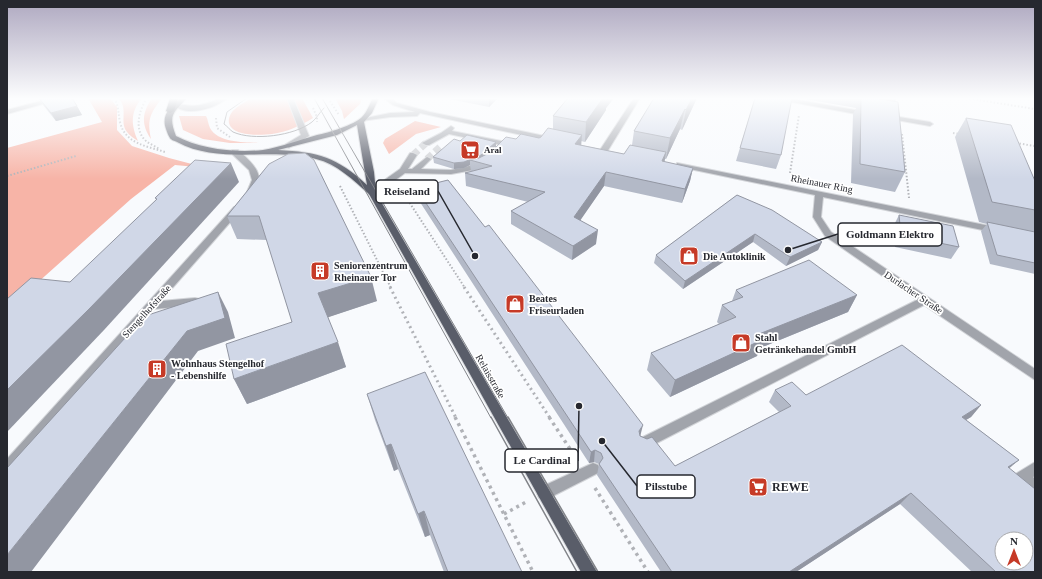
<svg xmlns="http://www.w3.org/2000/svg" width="1042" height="579" font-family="'Times New Roman',serif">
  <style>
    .green { fill: #f7b4a7 }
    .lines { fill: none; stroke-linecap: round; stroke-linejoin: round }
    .minor-tunnel { stroke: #ced0d4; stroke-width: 7; stroke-dasharray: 7 3.5; stroke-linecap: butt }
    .minor-casing { stroke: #d2d4d8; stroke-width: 2 }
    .major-casing { stroke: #d2d4d8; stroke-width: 2 }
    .highway-casing { stroke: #d2d4d8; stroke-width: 2 }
    .path-far2 { stroke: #b0b2b7; stroke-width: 2; stroke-dasharray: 1.5 2; stroke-linecap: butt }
    .path-far1 { stroke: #b0b2b7; stroke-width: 3; stroke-dasharray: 2 3.5; stroke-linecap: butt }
    .path { stroke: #b0b2b7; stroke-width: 3.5; stroke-dasharray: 3 4; stroke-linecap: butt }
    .minor { fill: #a1a4ab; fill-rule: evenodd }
    .major { fill: #595d69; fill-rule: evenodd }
    .highway { fill: #404552; fill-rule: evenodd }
    .tram-far1 { stroke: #828489; stroke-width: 1 }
    .tram { stroke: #828489; stroke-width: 1.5 }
    .wall { fill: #b3b9c7 }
    .shaded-wall { fill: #9296a2 }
    .building { fill: #d0d7e7; stroke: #9296a2; fill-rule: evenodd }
    .labels { text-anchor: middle; stroke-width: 3.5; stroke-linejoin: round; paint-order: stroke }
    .far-poi-label { font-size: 9px; font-weight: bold; fill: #26282f; stroke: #fff; text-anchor: start }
    .street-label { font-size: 10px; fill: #26282f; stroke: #fff }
    .poi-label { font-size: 10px; font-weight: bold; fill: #26282f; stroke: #fff; text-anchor: start }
    .near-poi-label { font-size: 12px; font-weight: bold; fill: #26282f; stroke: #fff; text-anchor: start }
    .leader { fill: none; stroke: #26282f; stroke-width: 1.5 }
    .callout-dot { fill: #26282f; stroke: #fff; stroke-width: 1.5 }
    .callout { fill: #fff; stroke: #26282f; stroke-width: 1.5 }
    .callout-label { font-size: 11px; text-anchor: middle; font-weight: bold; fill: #26282f }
  </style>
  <rect width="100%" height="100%" fill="#f8fafd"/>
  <!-- green -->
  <g class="green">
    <path d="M88 98H110L117 107V130L132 146 169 158 207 168 175 165 131 199 7 310V148L102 122Z"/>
    <path d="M118 98H142C130 112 131 125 138 141 134 138 130 136 127 132 119 122 129 108 118 98Z"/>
    <path d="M152 98H162C150 114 147 119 151 139 141 124 142 113 152 98Z"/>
    <path d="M251 98H302L313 118C300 126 287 132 272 134 260 135 233 137 229 123 228 118 231 112 235 109 239 105 246 102 251 98Z"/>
    <path d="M335 98H362L360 104 344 119 342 111Z"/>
    <path d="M179 116H206C208 119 208 124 210 128 218 143 244 142 258 143H230L203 139 183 130Z"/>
    <path d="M415 121 441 127 416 134 389 154 383 143 385 139Z"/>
  </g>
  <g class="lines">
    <!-- minor-tunnel -->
    <g class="minor-tunnel">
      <path d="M413 155 426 143"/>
      <path d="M427 159 440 147"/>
    </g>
    <defs>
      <g id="minor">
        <path d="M52 98H64L7 114V110Z"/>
        <path d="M219 98H228C214 109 187 117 173 105L176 103C192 108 204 106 219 98Z"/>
        <path d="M287 98H293L309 136 289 148 285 146 286 144 301 135Z"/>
        <path d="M383 98H391L397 103 430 112 554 138 558 140 554 142 420 113 417 116 390 117 361 121V119L390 113 415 112 393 105Z"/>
        <path d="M634 98H640L607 152H601L600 150Z"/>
        <path d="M770 98H787L867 112 870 114 867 116Z"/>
        <path d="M887 115 930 122 933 124 930 126 885 118V116Z"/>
        <path d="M451 126 454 128 452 131 506 142 510 144 504 152H501L497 150 501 145 449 134 429 145H426L422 143 441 133Z"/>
        <path d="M232 150H238C252 163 267 174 254 194H248L247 192 252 180 249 170 232 154Z"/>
        <path d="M410 153H413L417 155 408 169H412L427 157 431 159 421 169 451 170 482 163 486 165 473 170 451 174 405 173 375 195H369L368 193 369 191 400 169Z"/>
        <path d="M677 163 1000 228 1001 230 997 233 823 197 821 217 831 232 1035 369V380L924 305 649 447 644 449 639 447 638 443 639 439 917 300 825 236 813 217 815 195 680 167H677Z"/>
        <path d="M237 206 241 209 240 211 161 301 195 298 199 299 200 302 199 305 154 309 12 472 7 474V459L234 207Z"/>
        <path d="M1035 462V476L1033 477 1035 479V493L1017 481 1015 477 1017 473Z"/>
        <path d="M593 463 598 465 600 469 598 473 549 498 544 499 539 498 537 493 539 488Z"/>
      </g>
      <path id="major" d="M180 98H187C173 113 168 115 176 136 200 149 235 153 263 150 281 147 299 140 317 135 328 133 354 125 362 117 367 112 369 105 373 98H379L372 113 364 122 374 172 376 193 597 572H581L369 194C353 180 337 164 316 159 271 147 220 165 177 142 175 141 171 140 170 138 168 135 167 132 166 129 161 115 170 107 180 98ZM357 125 367 185C337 157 318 152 278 150L337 135Z"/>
      <path id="highway" d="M170 98H178L174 111 170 113 166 111Z"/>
    </defs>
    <!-- minor casing -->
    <use href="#minor" class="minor-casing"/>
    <!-- major casing -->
    <use href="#major" class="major-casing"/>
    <!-- highway casing -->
    <use href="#highway" class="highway-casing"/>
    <!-- path-far2 -->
    <g class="path-far2">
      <path d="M114 98C119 106 118 113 120 122 125 144 147 146 165 152"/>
      <path d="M147 98C139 110 134 129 145 140 149 144 155 146 159 149"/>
      <path d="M328 98 339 115"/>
      <path d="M966 98 1035 109"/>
      <path d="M313 108 317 117V122"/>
      <path d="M216 118 217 128 230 137"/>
      <path d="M953 133 960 134"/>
      <path d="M902 134 909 198"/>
      <path d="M1016 143 1035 146"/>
      <path d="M790 173 799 115"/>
      <path d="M7 176 76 156"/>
      <path d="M340 186 391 288"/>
      <path d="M402 191 465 288"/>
    </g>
    <!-- path-far1 -->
    <g class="path-far1">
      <path d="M390 287 456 418"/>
      <path d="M464 287 550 418"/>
    </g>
    <!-- path -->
    <g class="path">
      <path d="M455 417 533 572"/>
      <path d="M549 417 576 458"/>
      <path d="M595 488 648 572"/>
      <path d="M504 514 528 501"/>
    </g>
    <!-- minor -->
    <use href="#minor" class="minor"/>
    <!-- major -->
    <use href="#major" class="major"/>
    <!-- highway -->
    <use href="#highway" class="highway"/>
    <!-- tram-far1 -->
    <g class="tram-far1">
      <path d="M247 98 227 112 224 124C227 126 230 130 233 132 253 141 294 136 312 122 316 119 320 112 324 108"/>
      <path d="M314 98 491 418"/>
      <path d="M322 98 508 418"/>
    </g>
    <!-- tram -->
    <g class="tram">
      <path d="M491 417 577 572"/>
      <path d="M508 417 598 572"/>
    </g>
  </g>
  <!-- wall -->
  <g class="wall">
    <path d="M37 98H72L82 115 56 121 43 105 40 100H39Z"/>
    <path d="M444 98H498L489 107Z"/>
    <path d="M568 98H614L606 108V110L585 142 581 141V145L624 154 632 145 634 131 697 98 682 130 680 129 666 159H665L664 162 693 168 690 181 682 203 604 186 580 220 596 244 572 260 511 224V211L528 202 466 186 465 173 471 171 470 165 464 168 454 169 434 163 433 157 460 141 496 147 516 139 539 138 541 137 553 129V116Z"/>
    <path d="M755 98 781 155 776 169 736 161Z"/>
    <path d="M799 98H895V102L905 172 895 192 851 183 853 114 856 108Z"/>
    <path d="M966 118 1035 181V231L1034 232H1035V274L990 264 981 231 987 224 979 222 955 137Z"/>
    <path d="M269 164 377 301 328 317 346 367 247 404 234 379 292 322 267 240 237 239 227 216Z"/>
    <path d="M416 188 640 435V436L675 466 779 412 769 402 775 390 806 395 981 405 971 417 966 420 1019 460 1009 468 1035 572H972L900 504 796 572H661L597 475 599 464 594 462 589 463 418 199Z"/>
    <path d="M737 195 822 242 818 250 786 266 753 242 683 289 654 263 656 255Z"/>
    <path d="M899 215 959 247 951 259 895 247 893 227Z"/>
    <path d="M736 290 857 295 848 312 760 348 757 356 670 397 647 370 651 353 719 324 717 322 722 305 732 301Z"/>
    <path d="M367 394 522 572H444L430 535 425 537 398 469 394 471 375 420Z"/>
  </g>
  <!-- shaded-wall -->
  <g class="shaded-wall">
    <path d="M489 98H498L489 107Z"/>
    <path d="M603 98H614L606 108V110L585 142 586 122Z"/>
    <path d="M692 98H697L682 130 686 110Z"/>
    <path d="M77 106 82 115 56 121 51 113Z"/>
    <path d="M685 109 680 129 666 159 670 138Z"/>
    <path d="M582 135 581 148 575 144Z"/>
    <path d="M496 142V147L481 160H470V165L464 168 454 169V163Z"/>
    <path d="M666 152 664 165 662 161Z"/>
    <path d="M231 163 239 182 104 330 7 432V390Z"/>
    <path d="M693 168 690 181 682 203 685 189Z"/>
    <path d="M606 172 604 186 573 231 574 217Z"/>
    <path d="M598 230 596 244 572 260 573 246Z"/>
    <path d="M755 234 753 242 683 289 685 281Z"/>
    <path d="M822 242 818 250 786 266 790 257Z"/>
    <path d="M371 277 377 301 326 318 318 293Z"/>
    <path d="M218 292 228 312 235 338 198 351 31 572H7V555Z"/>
    <path d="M857 295 848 312 760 348 757 356 670 397 675 380 759 334Z"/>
    <path d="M338 342 346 367 247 404 234 379Z"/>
    <path d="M981 405 971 417 952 428 962 417Z"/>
    <path d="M643 425 640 437 639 431Z"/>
    <path d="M391 444 398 469 394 471 386 446Z"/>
    <path d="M595 450 594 462 589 463 591 452Z"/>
    <path d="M1019 460 1006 471 1008 467Z"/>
    <path d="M911 493 900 504 796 572H789Z"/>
    <path d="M424 511 430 535 425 537 418 514Z"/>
  </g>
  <!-- building -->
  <g class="building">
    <path d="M39 98H72L77 106 51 113Z"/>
    <path d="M568 98H603L586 122 553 116Z"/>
    <path d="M654 98H692L686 110 685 109 670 138 634 131Z"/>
    <path d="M755 98H792L781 155 740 148Z"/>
    <path d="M861 98H875L898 102 905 172 860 164Z"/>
    <path d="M880 98H895V101Z"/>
    <path d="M966 118 1011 125 1035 181V210L992 202Z"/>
    <path d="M548 128 582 135 575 144 624 154 630 145 666 152 662 161 693 168 685 189 606 172 574 217 598 230 573 246 511 211 545 192 465 173 492 166 470 160 479 158 491 152 506 137 516 139 521 134 539 138 541 137Z"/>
    <path d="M467 135 496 142 481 155 464 162 454 163 433 157 454 139 460 141Z"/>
    <path d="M305 153 314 160 371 277 318 293 338 342 234 379 226 344 292 322 259 216H227L269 164 288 154Z"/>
    <path d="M195 160 231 163 89 309 7 390V299L31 278 70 282 157 199 155 198Z"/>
    <path d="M448 180 485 227 489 225 643 425 639 431 640 436 647 439 652 437 675 466 791 406 775 390 792 382 806 395 902 345 981 405 962 417 1019 460 1008 467 1035 489V572H996L911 493 789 572H672L599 464 603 458 601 453 595 450 591 452 416 188ZM1002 539H1026V563H1002Z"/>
    <path d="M737 195 772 210 822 242 790 257 755 234 685 281 656 255Z"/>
    <path d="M899 215 953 226 959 247 901 235Z"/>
    <path d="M987 222 1035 232V263L997 255Z"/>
    <path d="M809 260 857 295 759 334 764 339 675 380 651 353 736 317 722 305 743 297 736 290Z"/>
    <path d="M218 292 225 318 187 331 7 555V468L145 316Z"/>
    <path d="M425 372 522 572H448L424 511 418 514 391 444 386 446 367 394Z"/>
  </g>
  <!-- sky -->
  <linearGradient id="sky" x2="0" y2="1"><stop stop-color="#aea8c0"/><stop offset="0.55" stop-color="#fcfdfe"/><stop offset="1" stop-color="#fcfdfe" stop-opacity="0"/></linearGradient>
  <rect width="1042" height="179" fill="url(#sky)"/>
  <!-- icons -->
  <defs>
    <symbol id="supermarket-square" viewBox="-11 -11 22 22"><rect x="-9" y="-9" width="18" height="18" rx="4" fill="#c63a27" stroke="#fff"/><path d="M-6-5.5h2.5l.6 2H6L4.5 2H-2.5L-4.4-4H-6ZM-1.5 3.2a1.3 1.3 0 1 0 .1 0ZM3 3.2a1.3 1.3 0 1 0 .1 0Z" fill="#fff"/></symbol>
    <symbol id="shop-square" viewBox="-11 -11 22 22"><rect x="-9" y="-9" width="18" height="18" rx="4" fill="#c63a27" stroke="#fff"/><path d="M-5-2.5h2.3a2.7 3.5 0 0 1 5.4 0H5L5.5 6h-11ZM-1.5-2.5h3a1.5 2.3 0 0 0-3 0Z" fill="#fff"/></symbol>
    <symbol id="building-square" viewBox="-11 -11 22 22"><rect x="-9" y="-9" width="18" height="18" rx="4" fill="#c63a27" stroke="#fff"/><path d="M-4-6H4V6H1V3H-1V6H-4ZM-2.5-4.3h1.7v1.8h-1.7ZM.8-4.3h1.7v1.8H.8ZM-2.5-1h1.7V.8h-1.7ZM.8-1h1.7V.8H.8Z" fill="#fff"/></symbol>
  </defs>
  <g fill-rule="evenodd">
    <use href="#supermarket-square" x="459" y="139" width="22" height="22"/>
    <use href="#shop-square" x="678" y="245" width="22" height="22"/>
    <use href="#building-square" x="309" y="260" width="22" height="22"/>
    <use href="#shop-square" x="504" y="293" width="22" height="22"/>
    <use href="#shop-square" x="730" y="332" width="22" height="22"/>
    <use href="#building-square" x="146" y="358" width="22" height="22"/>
    <use href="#supermarket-square" x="747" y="476" width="22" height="22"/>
  </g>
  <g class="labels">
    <!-- far-poi labels -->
    <g class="far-poi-label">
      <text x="484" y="153">Aral</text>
    </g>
    <!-- street labels -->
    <g class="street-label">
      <text transform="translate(822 183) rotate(11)" y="4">Rheinauer Ring</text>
      <text transform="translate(914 292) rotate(34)" y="4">Durlacher Straße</text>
      <text transform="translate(146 311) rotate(-48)" y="4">Stengelhofstraße</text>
      <text transform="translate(491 376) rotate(60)" y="4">Relaisstraße</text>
    </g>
    <!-- poi labels -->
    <g class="poi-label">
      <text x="703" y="260">Die Autoklinik</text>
      <text x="334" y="269">Seniorenzentrum<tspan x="334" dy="12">Rheinauer Tor</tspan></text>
      <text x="529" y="302">Beates<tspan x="529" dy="12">Friseurladen</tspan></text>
      <text x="755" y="341">Stahl<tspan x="755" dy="12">Getränkehandel GmbH</tspan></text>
      <text x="171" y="367">Wohnhaus Stengelhof<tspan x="171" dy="12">- Lebenshilfe</tspan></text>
    </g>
    <!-- near-poi labels -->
    <g class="near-poi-label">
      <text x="772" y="491">REWE</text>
    </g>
  </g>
  <!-- callouts -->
  <path class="leader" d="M475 256L438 191M788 250L838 234M579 406L578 461M602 441L637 486"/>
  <g class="callout-dot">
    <circle cx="475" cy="256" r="4"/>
    <circle cx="788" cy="250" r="4"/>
    <circle cx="579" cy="406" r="4"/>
    <circle cx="602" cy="441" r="4"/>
  </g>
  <g class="callout">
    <rect x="376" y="180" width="62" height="23" rx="4"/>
    <rect x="838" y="223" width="104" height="23" rx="4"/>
    <rect x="505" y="449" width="73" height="23" rx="4"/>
    <rect x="637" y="475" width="58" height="23" rx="4"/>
  </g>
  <g class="callout-label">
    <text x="407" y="195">Reiseland</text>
    <text x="890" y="238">Goldmann Elektro</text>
    <text x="542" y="464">Le Cardinal</text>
    <text x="666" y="490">Pilsstube</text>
  </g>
  <!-- border -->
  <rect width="1042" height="579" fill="none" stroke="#26282f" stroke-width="16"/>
  <!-- north arrow -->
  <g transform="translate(1014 551)"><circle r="19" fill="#ffffff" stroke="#a8a9ac"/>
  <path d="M0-3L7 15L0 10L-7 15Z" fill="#c63a27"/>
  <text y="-6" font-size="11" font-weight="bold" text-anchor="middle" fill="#26282f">N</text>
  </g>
</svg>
